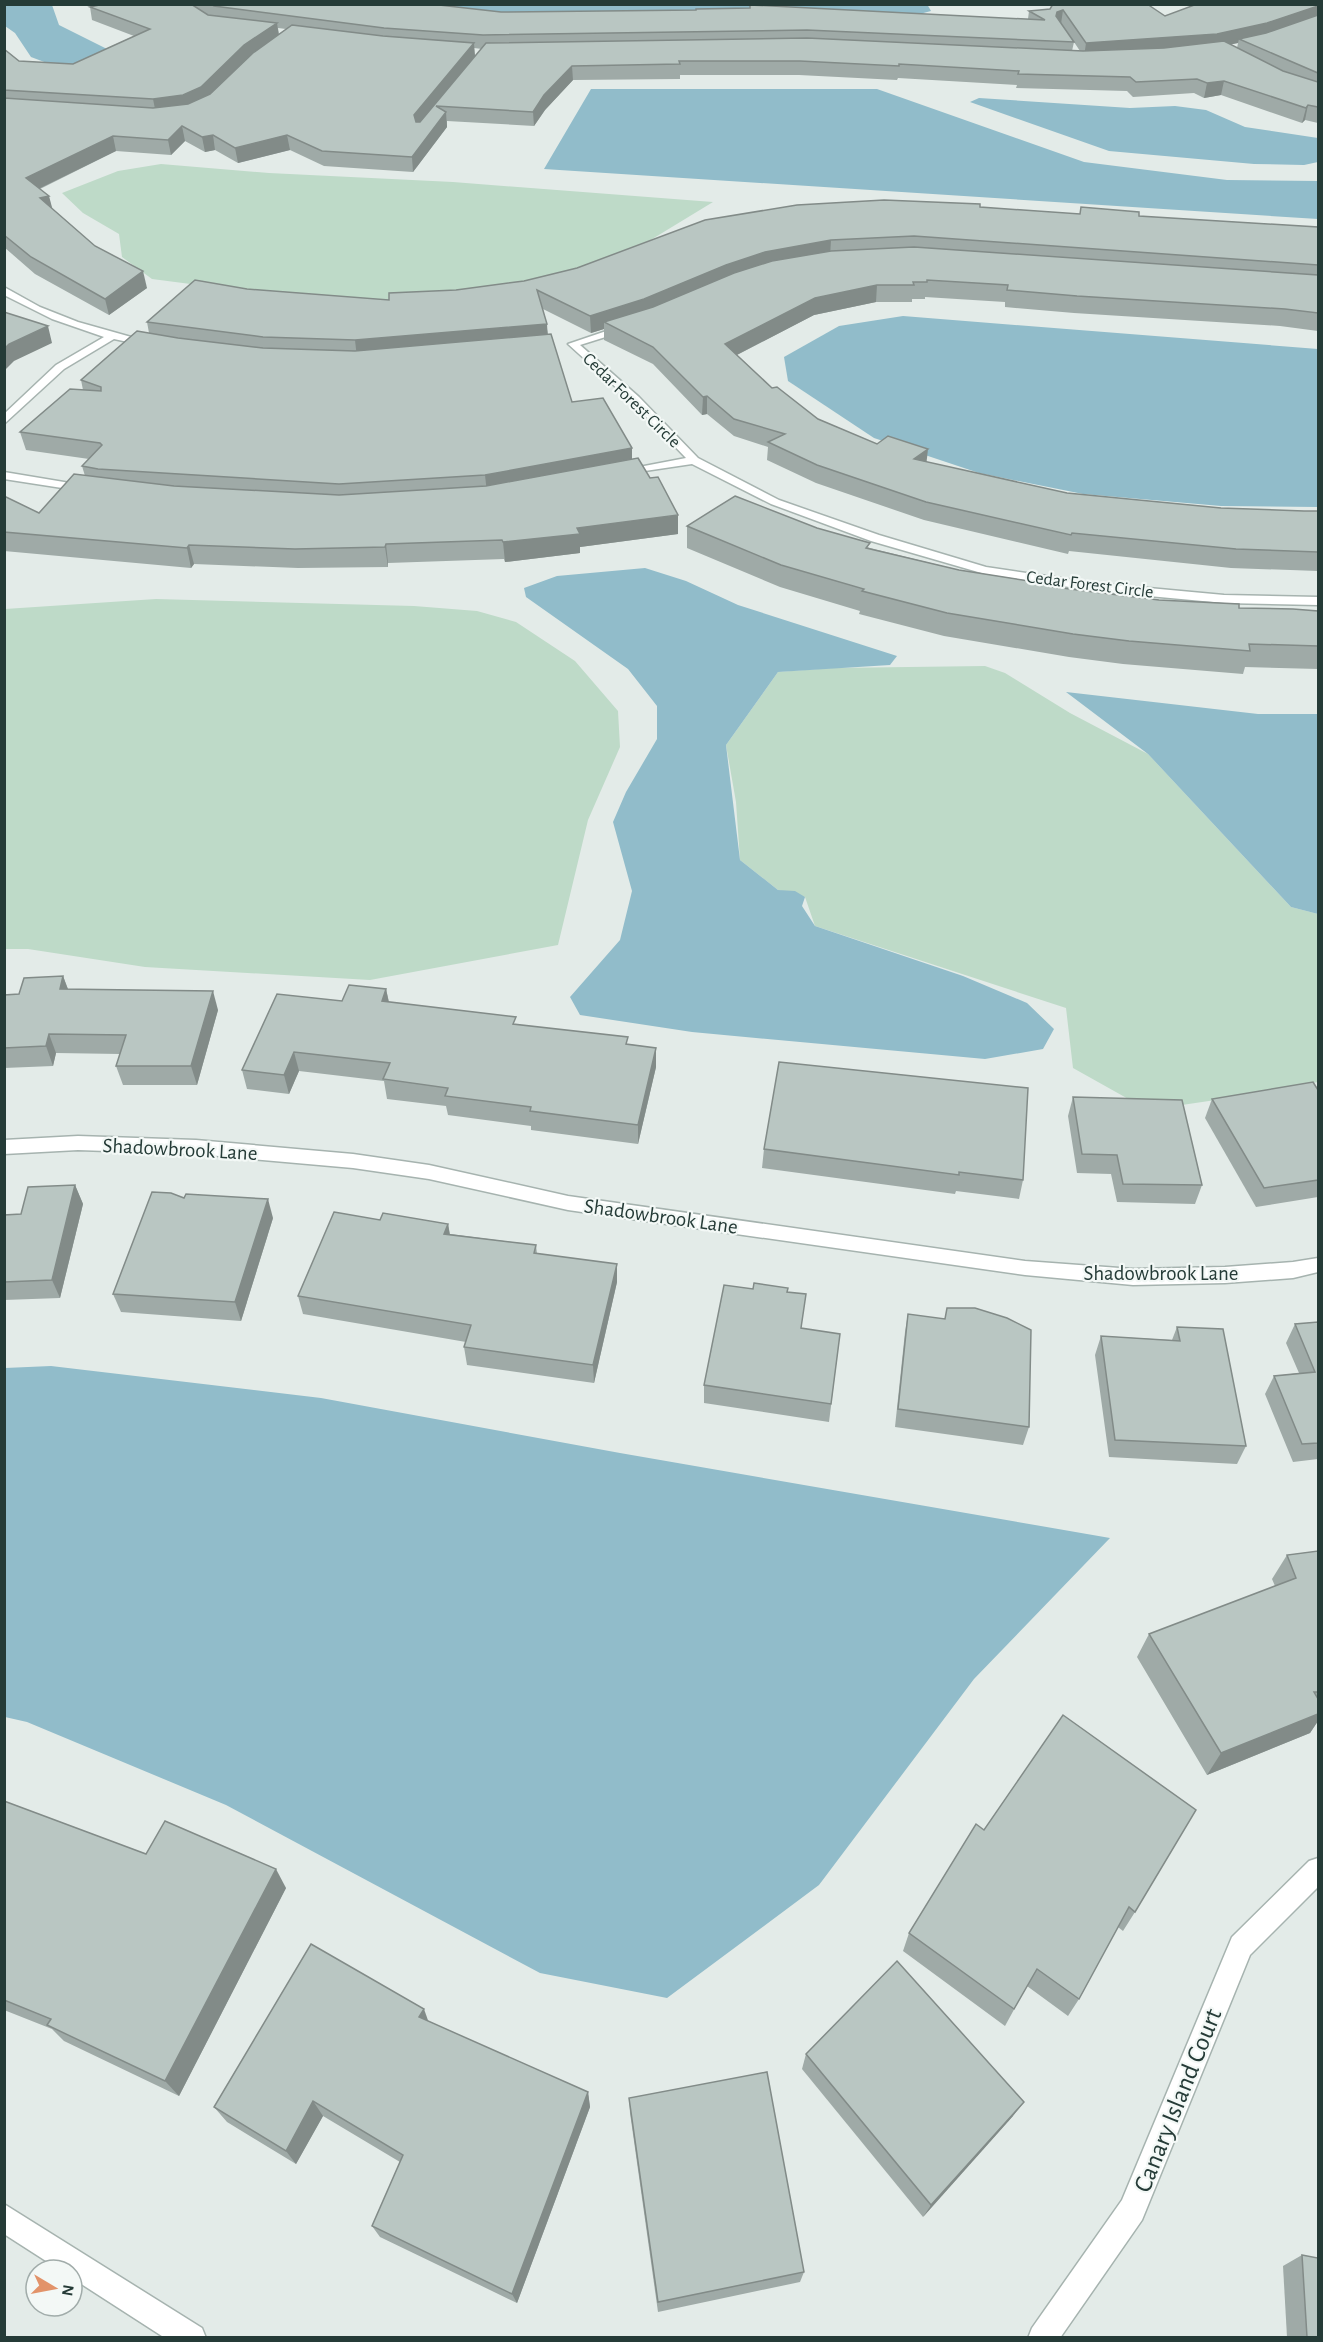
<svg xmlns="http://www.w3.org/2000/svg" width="1323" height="2342" font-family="'Alegreya Sans',sans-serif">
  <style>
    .green { fill: #bedac8 }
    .water { fill: #91bcca }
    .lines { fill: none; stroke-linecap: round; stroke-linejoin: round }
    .street-casing { stroke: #a6b3af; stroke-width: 3 }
    .street { fill: #fff; fill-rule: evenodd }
    .wall { fill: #9faaa7; fill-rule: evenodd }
    .shaded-wall { fill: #828b88 }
    .building { fill: #b9c6c2; stroke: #828b88; stroke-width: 1.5 }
    .labels { text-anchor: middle; stroke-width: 4.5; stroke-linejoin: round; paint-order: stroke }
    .far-street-label { font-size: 18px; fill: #253b37; stroke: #f3f8f6 }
    .street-label { font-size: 21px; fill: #253b37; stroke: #f3f8f6 }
    .near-street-label { font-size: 26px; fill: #253b37; stroke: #f3f8f6 }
  </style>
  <rect width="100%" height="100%" fill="#e3ebe8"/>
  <!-- green -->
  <g class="green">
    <path d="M161 164 269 173 453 182 713 202 621 258 443 302 305 299 152 279 122 257 119 234 83 213 62 193 118 171Z"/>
    <path d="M156 599 414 606 477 611 516 622 575 661 618 711 620 747 588 820 558 945 370 980 145 967 28 949H5V609Z"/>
    <path d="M985 666 1005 673 1070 713 1148 754 1291 907 1318 914V1082L1263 1093 1148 1110 1073 1068 1066 1008 815 926 805 897 778 890 740 860 736 802 726 745 778 672 832 668Z"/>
  </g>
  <!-- water -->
  <g class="water">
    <path d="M927 4 931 11 912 16H531L423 5Z"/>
    <path d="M4 5H52L59 25 123 57 96 69 47 63 31 57 15 33 5 26Z"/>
    <path d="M591 89H877L1084 162 1227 180 1318 181V219L544 169Z"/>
    <path d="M979 98 1130 108 1175 106 1206 110 1245 127 1318 138V162L1304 165 1254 164 1109 151 970 102Z"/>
    <path d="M903 316 1318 349V507L1221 506 1083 494 979 473 874 438 788 381 784 357 839 326Z"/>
    <path d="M645 568 686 581 738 605 897 656 890 665 778 672 726 745 740 860 778 890 795 891 805 897 802 906 815 926 963 976 1027 1003 1054 1029 1043 1049 985 1059 692 1032 580 1015 570 997 620 940 632 891 613 822 626 792 657 739V706L628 669 526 597 524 588 557 576Z"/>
    <path d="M1066 692 1258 714H1318V914L1291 907 1148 754Z"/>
    <path d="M51 1366 321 1398 620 1453 1110 1538 974 1679 819 1885 667 1998 540 1973 226 1805 27 1722 5 1717V1368Z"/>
  </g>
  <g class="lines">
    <defs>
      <g id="street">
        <path d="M4 287 40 307 78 322 156 344 151 347 114 339 64 369 4 424V414L56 365 104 337 52 319 4 295Z"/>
        <path d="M627 324 631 325V329L580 345 639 397 698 458 779 500 879 535 986 567 1095 583 1224 595 1318 597V605L1224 603 1095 591 985 574 871 541 771 504 692 464 618 475V471L686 458 631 401 568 344Z"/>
        <path d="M4 472 88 486 94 489 88 492 4 479Z"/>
        <path d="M78 1136 196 1140 353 1154 429 1165 568 1196 1025 1261 1133 1269 1225 1267 1293 1262 1318 1258V1272L1293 1278 1225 1283 1133 1285 1025 1275 568 1210 429 1179 353 1168 196 1154 78 1150 4 1154V1140Z"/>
        <path d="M1318 1858V1887L1250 1955 1142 2220 1060 2338H1028L1032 2328 1122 2200 1232 1937 1309 1861Z"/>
        <path d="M4 2204 202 2328 206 2338H165L72 2278V2270H60L4 2234Z"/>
      </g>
    </defs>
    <!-- street casing -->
    <use href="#street" class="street-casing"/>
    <!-- street -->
    <use href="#street" class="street"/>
  </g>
  <!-- wall -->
  <g class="wall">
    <path d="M95 4H430L501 12 1028 19 1029 11 1050 9 1165 16 1318 4V123L1305 120 1302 123 1221 95 1204 98 1194 93 1133 97 1127 91 1016 88 1017 85 898 78 897 80 799 75H680V79L573 80 545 110 534 126 447 121V127L413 172 324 166 290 150 238 163 215 150 205 152 185 141 171 155 116 151 40 189 52 209 95 246 147 288 109 315 35 274 4 247V49L19 61 73 64 134 36 92 20 90 7 97 6ZM278 28 286 29 279 34ZM1074 42 1080 51H1072ZM1238 43 1237 48 1230 44ZM474 48 482 49 475 57Z"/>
    <path d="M980 207 1080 214 1081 207 1139 216 1318 227V331L1280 326 1074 313 1005 307V302L925 297V299H912V302H876L814 315 737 355 772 388 818 419 877 444 926 462 1067 493 1221 508 1304 511H1318V571L1231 568 1069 551 1068 554 924 520 816 483 767 460 768 447 734 436 707 414 702 415 653 364 604 340V329L591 333 543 309 548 334 572 402 632 448V459L678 534 580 547V553L505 562 504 559 388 563V567L298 568 194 564 191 568 4 551V496L39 513 85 476 82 466 89 459 26 450 20 432 83 390 81 380 149 333 147 322 247 289 389 300 524 281Z"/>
    <path d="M687 526 817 528 870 548 959 570 1053 587 1159 600 1239 608 1318 611V669L1245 667 1243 674 1123 664 1069 657 944 636 859 614 860 611 780 587 687 548Z"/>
    <path d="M63 976 68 989 218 1010 197 1085H123L116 1066 120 1054 56 1053 53 1066 4 1068V995L19 994Z"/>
    <path d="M386 989 389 1002 628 1044 656 1048V1067L638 1144 531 1130V1126L448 1115 446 1106 387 1099 384 1081 299 1071 289 1094 247 1089 242 1070 342 1001Z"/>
    <path d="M779 1062 1023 1180 1019 1199 956 1191 955 1194 762 1168 764 1149Z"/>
    <path d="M1318 1090V1197L1256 1207 1205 1118 1212 1099Z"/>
    <path d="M1073 1097 1202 1185 1195 1204 1117 1202 1111 1174 1077 1173 1068 1116Z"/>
    <path d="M75 1185 83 1204 60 1298 4 1300V1215L21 1214Z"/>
    <path d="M273 1218 241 1321 121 1312 113 1294Z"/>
    <path d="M380 1220 448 1224 450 1234 536 1245 537 1254 617 1264V1282L594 1383 467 1365 464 1347 466 1342 303 1314 298 1296Z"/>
    <path d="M787 1292 806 1294 801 1328 840 1334 829 1422 704 1403V1385Z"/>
    <path d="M908 1314 1029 1427 1023 1445 895 1427 905 1332Z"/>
    <path d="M1318 1322V1459L1293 1462 1265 1394 1274 1376 1299 1373 1286 1343 1295 1324Z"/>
    <path d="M1177 1327 1246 1446 1237 1464 1109 1457 1095 1355 1101 1336 1172 1340Z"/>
    <path d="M1318 1551V1721L1310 1733 1207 1775 1137 1657 1149 1634 1275 1586 1272 1579 1287 1555Z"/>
    <path d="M1063 1715 1135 1912 1123 1931 1118 1927 1079 1999 1068 2016 1027 1986 1005 2026 903 1951 909 1933 984 1830Z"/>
    <path d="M4 1801 146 1854 286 1888 179 2096 64 2041 52 2029 4 2010Z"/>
    <path d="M428 2021 588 2092 590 2107 517 2303 380 2237 372 2226 400 2162 323 2116 296 2164 227 2122 214 2107Z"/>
    <path d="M806 2054 1013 2116 923 2217 802 2069Z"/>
    <path d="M629 2098 804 2272 800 2282 658 2312 630 2113Z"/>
    <path d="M1302 2255 1318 2337H1287L1283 2266Z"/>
  </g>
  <!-- shaded-wall -->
  <g class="shaded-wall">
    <path d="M1318 6 1317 19 1264 37 1239 39 1238 43 1214 48 1084 57 1086 43Z"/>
    <path d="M1063 10 1061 24 1055 26 1057 12Z"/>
    <path d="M277 23 279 37 204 101 156 114 153 99 244 45Z"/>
    <path d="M474 43 475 57 415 130 414 115Z"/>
    <path d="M572 66 573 80 545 110 534 126 533 112 544 95Z"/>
    <path d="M1224 81 1221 95 1204 98 1207 83Z"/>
    <path d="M1308 105 1305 120 1302 123 1306 108Z"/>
    <path d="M446 112 447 127 413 172 412 157Z"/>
    <path d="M182 126 185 141 171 155 168 140Z"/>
    <path d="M213 135 215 150 205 152 202 137Z"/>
    <path d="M287 135 290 150 238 163 235 148Z"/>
    <path d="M113 136 116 151 30 193 26 178Z"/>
    <path d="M49 196 53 211 40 198Z"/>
    <path d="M831 240 830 257 644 316 604 322V329L591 333 590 316 726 265 765 252Z"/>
    <path d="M143 271 147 288 109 315 105 299Z"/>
    <path d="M877 285 876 302 814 315 725 361V344L815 298Z"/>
    <path d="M547 324 548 341 357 358 355 340Z"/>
    <path d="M48 326 52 343 14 361 6 369 4 364V349L9 344Z"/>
    <path d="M707 396V414L702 415 703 397Z"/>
    <path d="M632 448V466L487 493 485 475Z"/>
    <path d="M928 449 926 467 914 459Z"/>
    <path d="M678 515V534L580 547V553L505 562 503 542 577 528Z"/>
    <path d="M386 544 388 563V567L385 547Z"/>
    <path d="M189 545 194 564 191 568 187 548Z"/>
    <path d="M63 976 70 995 60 989Z"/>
    <path d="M386 989 390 1008 382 1001Z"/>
    <path d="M213 991 218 1010 197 1085 191 1066Z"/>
    <path d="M49 1034 56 1053 53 1066 46 1046Z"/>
    <path d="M656 1048V1067L638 1144V1125Z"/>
    <path d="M294 1052 299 1071 289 1094 284 1075Z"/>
    <path d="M75 1185 83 1204 60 1298 52 1280Z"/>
    <path d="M268 1199 273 1218 241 1321 235 1302Z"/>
    <path d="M448 1224 451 1243 444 1234Z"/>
    <path d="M617 1264V1282L594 1383 593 1365Z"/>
    <path d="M1318 1714V1721L1310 1733 1207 1775 1221 1753Z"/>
    <path d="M276 1869 286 1888 179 2096 165 2081Z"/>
    <path d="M424 2009 430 2026 419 2017Z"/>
    <path d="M588 2092 590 2107 517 2303 512 2294Z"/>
    <path d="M313 2101 323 2116 296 2164 286 2151Z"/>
    <path d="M1024 2102 1013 2116 923 2217 931 2205Z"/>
  </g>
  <!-- building -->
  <g class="building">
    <path d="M104 4H191L208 15 277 23 244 45 201 87 183 95 153 99 4 90V49L19 61 73 64 150 29 90 7Z"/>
    <path d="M211 4H430L501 12 696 10V9L750 8V5L1045 20 1029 11 1050 9 1053 4H1095L1094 5 1147 4 1165 16 1197 4H1318V6L1267 23 1217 34 1086 43 1063 10 1057 12 1056 16 1074 42 807 30 483 35 384 28 214 6Z"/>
    <path d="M1318 15V73L1239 39 1266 33Z"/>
    <path d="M292 25 383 36 474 43 414 115 416 122H420L486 43 807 38 1083 51 1164 48 1224 41 1283 71 1318 82V107L1308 105 1306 108 1224 81 1207 83 1197 79 1136 82 1130 77 1018 74 1019 71 899 64V66L800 61H679L680 64 572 66 544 95 533 112 436 106 446 112 412 157 322 151 287 135 235 148 213 135 202 137 182 126 168 140 113 136 26 178 49 196 40 198 95 246 143 271 105 299 31 257 4 235V98L153 108 188 104 210 94 253 53Z"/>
    <path d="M884 200 980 204V207L1080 214 1081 207 1139 212V216L1318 227V265L914 236 831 240 765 252 726 265 644 299 590 316 537 290 547 324 355 340 263 337 147 322 195 280 247 289 389 300V293L456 290 524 281 577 268 705 220 797 205Z"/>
    <path d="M914 247 1318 275V313L1285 309 1077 296 1007 290 1008 285 927 280V282H913L914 285H877L815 298 725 344 772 388 777 387 818 419 877 444 888 436 928 449 914 459 1067 493 1221 508 1304 511H1318V552L1236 549 1072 533 1071 535 926 502 817 465 768 442 785 434 734 419 707 396 703 397 653 347 604 322 653 307 734 273 772 261 831 251Z"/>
    <path d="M4 312 48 326 9 344 4 349Z"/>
    <path d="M137 331 178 338 263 348 355 351 551 334 572 402 603 398 632 448 485 475 339 484 98 469 82 466 102 445 100 443 20 432 70 389 101 391V387L81 380Z"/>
    <path d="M638 458 650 478 658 477 678 515 577 528 580 534 503 542 502 540 386 544 385 547 295 549 189 545 187 548 4 532V496L39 513 74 474 174 486 339 495 486 486Z"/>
    <path d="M735 496 817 528 870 543 866 548 959 570 1054 585 1053 587 1159 600 1239 604V608L1293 609 1318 611V646L1249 644 1250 651 1129 641 1073 634 947 613 862 591 864 589 781 565 687 526Z"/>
    <path d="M63 976 60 989 213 991 191 1066H116L126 1035 49 1034 46 1046 4 1048V995L19 994 24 978Z"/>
    <path d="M349 985 386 989 382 1001 516 1017 513 1024 628 1037 626 1044 656 1048 638 1125 530 1111 531 1107 445 1096 448 1088 383 1079 390 1063 294 1052 284 1075 242 1070 277 994 342 1001Z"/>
    <path d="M779 1062 1028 1088 1023 1180 959 1172V1175L764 1149Z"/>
    <path d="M1313 1082 1318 1090V1180L1264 1188 1212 1099Z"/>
    <path d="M1073 1097 1182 1100 1202 1185 1123 1184 1117 1155 1082 1154Z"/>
    <path d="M75 1185 52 1280 4 1282V1215L21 1214 28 1187Z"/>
    <path d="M152 1192 171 1193 184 1198 186 1194 268 1199 235 1302 113 1294Z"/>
    <path d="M334 1212 380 1220 383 1213 448 1224 444 1234 536 1245 534 1253 617 1264 593 1365 464 1347 471 1325 298 1296Z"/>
    <path d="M754 1283 788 1288 787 1292 806 1294 801 1328 840 1334 831 1404 704 1385 724 1285 753 1289Z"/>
    <path d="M947 1308H975L1007 1318 1031 1330 1029 1427 898 1409 908 1314 945 1319Z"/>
    <path d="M1318 1322V1443L1302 1444 1274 1376 1315 1372 1295 1324Z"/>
    <path d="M1177 1327 1223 1329 1246 1446 1115 1440 1101 1336 1180 1341Z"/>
    <path d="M1318 1551V1692H1314L1318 1699V1714L1221 1753 1149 1634 1296 1578 1287 1555Z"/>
    <path d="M1063 1715 1196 1810 1135 1912 1129 1907 1079 1999 1037 1969 1014 2009 909 1933 976 1824 984 1830Z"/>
    <path d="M4 1801 146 1854 165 1821 276 1869 165 2081 47 2025 51 2019 4 2000Z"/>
    <path d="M311 1944 424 2009 419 2017 588 2092 512 2294 372 2226 403 2155 313 2101 286 2151 214 2107Z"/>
    <path d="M897 1961 1024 2102 931 2205 806 2054Z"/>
    <path d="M767 2072 804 2272 658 2302 629 2098Z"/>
    <path d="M1302 2255 1318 2258V2337H1307Z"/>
  </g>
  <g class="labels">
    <!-- far-street labels -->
    <g class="far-street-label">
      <text transform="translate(632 400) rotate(44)" y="6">Cedar Forest Circle</text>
      <text transform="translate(1090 584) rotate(7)" y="6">Cedar Forest Circle</text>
    </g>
    <!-- street labels -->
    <g class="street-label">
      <text transform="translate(180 1149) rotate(3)" y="7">Shadowbrook Lane</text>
      <text transform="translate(661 1216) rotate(8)" y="7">Shadowbrook Lane</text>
      <text x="1161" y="1280">Shadowbrook Lane</text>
    </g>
    <!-- near-street labels -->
    <g class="near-street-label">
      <text transform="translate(1177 2100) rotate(-68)" y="9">Canary Island Court</text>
    </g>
  </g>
  <!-- border -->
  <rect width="1323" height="2342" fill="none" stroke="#253b37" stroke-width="12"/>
  <!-- north arrow -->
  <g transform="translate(54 2288) rotate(100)"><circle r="28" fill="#f3f8f6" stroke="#a1acaa" stroke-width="1.5"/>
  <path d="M0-4.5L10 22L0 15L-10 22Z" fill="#e2936a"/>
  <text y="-9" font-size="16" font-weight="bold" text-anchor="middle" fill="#253b37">N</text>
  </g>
</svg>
